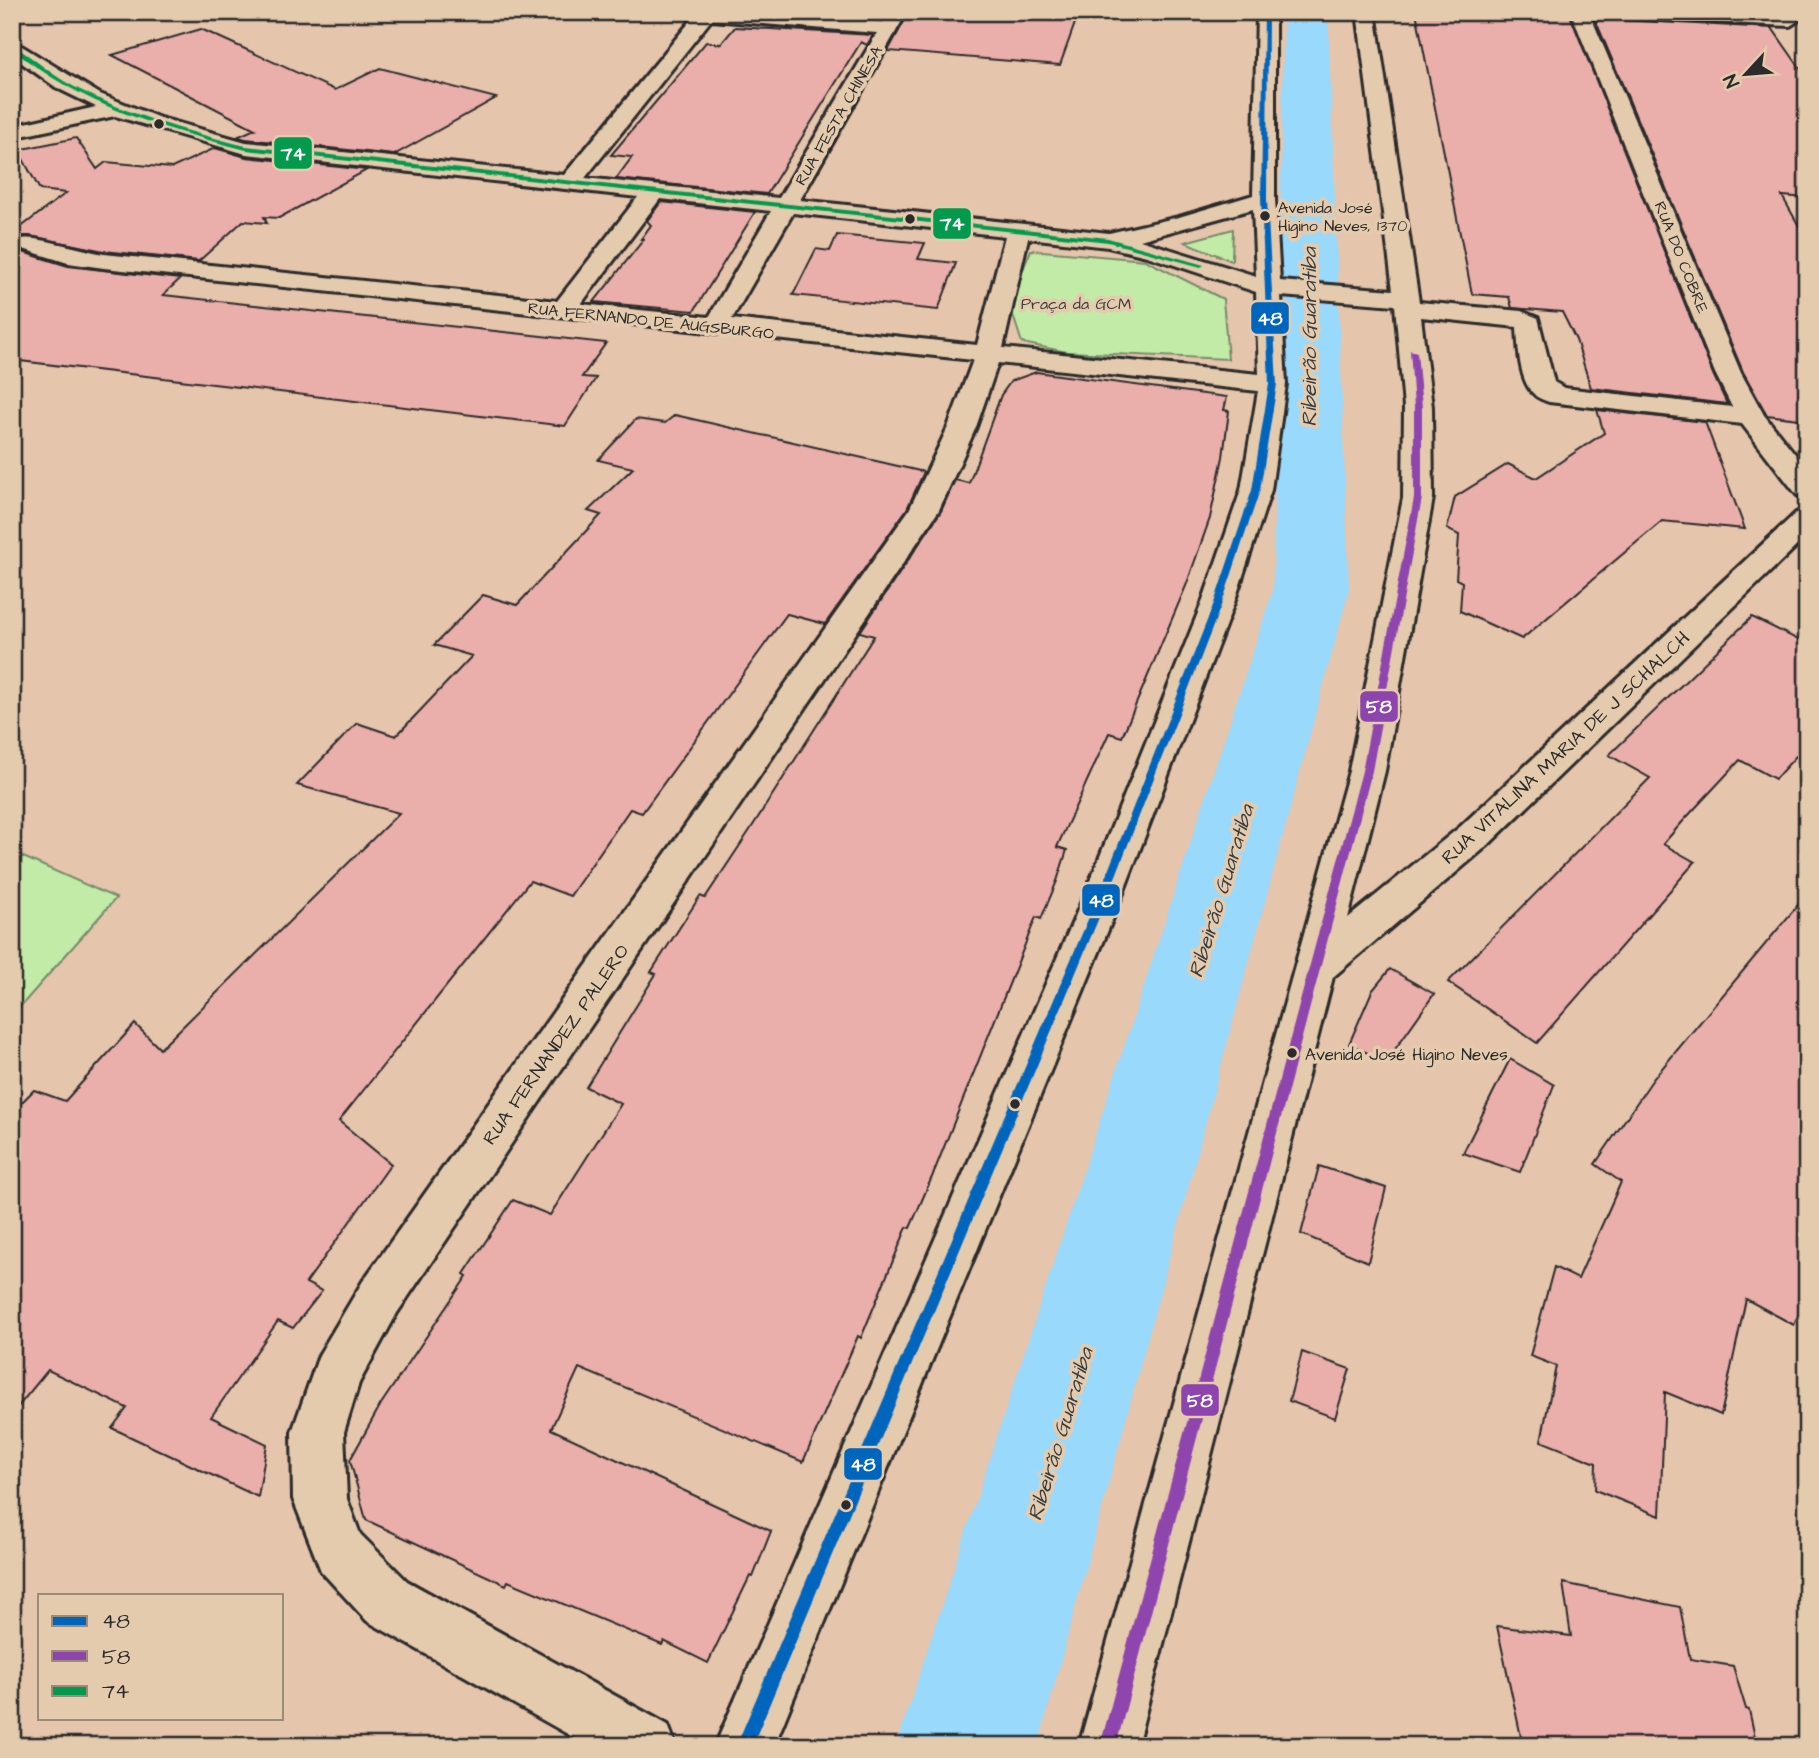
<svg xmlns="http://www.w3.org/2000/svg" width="1819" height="1758" font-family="'Architects Daughter',sans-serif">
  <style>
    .green { fill: #c2eba7; stroke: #768b69; stroke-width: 2 }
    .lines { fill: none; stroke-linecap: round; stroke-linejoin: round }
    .river { fill: #99d9fb; fill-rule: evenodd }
    .building { fill: #eaaeab; stroke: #2b2b2b; stroke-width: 2 }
    .minor-casing { stroke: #2b2b2b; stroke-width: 6 }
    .minor { fill: #e5cbad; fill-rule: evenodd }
    .bus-1-casing { stroke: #e5cbad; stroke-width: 6 }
    .bus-2-casing { stroke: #e5cbad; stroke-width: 6 }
    .bus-3-casing { stroke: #e5cbad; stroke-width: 6 }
    .bus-1 { fill: #0065bd; fill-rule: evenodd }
    .bus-2 { fill: #8e44ad; fill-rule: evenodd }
    .bus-3 { fill: #049a4d; fill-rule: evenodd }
    .bus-dot { fill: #2b2b2b; stroke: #e5cbad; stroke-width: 2.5 }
    .labels { text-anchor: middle; stroke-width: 7; stroke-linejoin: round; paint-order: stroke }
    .far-street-label { font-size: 16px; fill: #2b2b2b; stroke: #e5cbad }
    .far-bus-label { font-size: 16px; fill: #2b2b2b; stroke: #e5cbad; text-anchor: start }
    .far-park-label { font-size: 16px; fill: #3a3e37; stroke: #e5cbad }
    .bus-label { font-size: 17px; fill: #2b2b2b; stroke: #e5cbad; text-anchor: start }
    .street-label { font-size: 19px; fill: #2b2b2b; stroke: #e5cbad }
    .water-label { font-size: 21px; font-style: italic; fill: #363c40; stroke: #e5cbad }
    .line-badge { stroke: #e5cbad; stroke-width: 2.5 }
    .badge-label { font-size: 19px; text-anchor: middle; font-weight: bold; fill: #fff }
  </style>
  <rect width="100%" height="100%" fill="#e6c5ad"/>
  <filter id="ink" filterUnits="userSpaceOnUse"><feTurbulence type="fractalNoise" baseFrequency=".0143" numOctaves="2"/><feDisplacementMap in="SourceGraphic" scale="14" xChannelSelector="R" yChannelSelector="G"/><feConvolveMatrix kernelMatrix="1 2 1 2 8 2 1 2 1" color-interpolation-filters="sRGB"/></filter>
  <g filter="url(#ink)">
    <!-- green -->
    <g class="green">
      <path d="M1233 229 1232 261 1185 242Z"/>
      <path d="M1031 250 1145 260 1223 299 1228 359 1067 352 1022 343 1009 303Z"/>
      <path d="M12 852 116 898 12 1016Z"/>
    </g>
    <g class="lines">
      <!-- river -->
      <path class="river" d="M1284 12H1328L1349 590 1038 1746H896L1273 590Z"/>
    </g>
    <!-- building -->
    <g class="building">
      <path d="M799 12H886L882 19Z"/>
      <path d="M909 12H1079L1060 65 888 51Z"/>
      <path d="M1416 12H1569L1713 374 1727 404 1591 388 1576 340 1562 312 1512 308 1509 297 1472 294Z"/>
      <path d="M1592 12H1608L1620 20 1772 28 1807 78V198L1782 196 1807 240V420L1767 415 1743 372Z"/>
      <path d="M735 27 873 35 867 45 861 42 767 194 616 179 632 157 611 155 706 42 721 44Z"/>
      <path d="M201 29 335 90 380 68 496 98 394 155 246 139 237 137 255 129 112 55Z"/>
      <path d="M76 138 97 169 106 162 172 168 215 148 246 157 367 170 279 218 264 217 267 223 243 221 199 261 104 251 30 236H23L17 242 22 252 68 266 180 279 163 295 606 343 582 377 596 378 565 426 12 360V234L66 193 40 190 18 150Z"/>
      <path d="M661 202 755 212 694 311 594 302 644 239H641L651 225 647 221Z"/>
      <path d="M837 235 925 243 918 259 956 263 938 310 793 295 816 249 830 251Z"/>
      <path d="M1036 372 1227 397 1224 410 1229 411 1223 457 1210 518 1186 586 1122 737 1109 733 1057 847 1067 850 1057 881 1041 919 1036 917 932 1177 910 1228 907 1227 861 1338 858 1336 803 1462 579 1368 551 1429 771 1531 753 1577 750 1576 708 1663 664 1641 662 1645 508 1581 506 1585 366 1520 350 1460 381 1404 467 1276 464 1274 513 1200 550 1215 621 1104 586 1087 656 974 651 972 700 896 705 898 750 830 874 636 860 632 941 511 955 480 969 483 1001 395 1011 381Z"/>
      <path d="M1597 410 1705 422 1745 529 1662 521 1522 639 1460 611 1462 582 1456 579 1459 535 1447 529 1455 497 1508 464 1536 478 1604 433Z"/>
      <path d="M675 415 924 472 907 509 825 624 787 614 642 813 630 809 570 896 530 881 339 1121 391 1164 306 1283 322 1291 293 1328 278 1321 211 1417 267 1444 258 1497 112 1428 127 1408 48 1370 12 1414V1112L34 1090 65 1101 135 1024 160 1049 399 813 297 785 357 723 396 736 472 656 434 645 483 595 517 605 601 515 588 511 633 468 598 460 636 419 665 423Z"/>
      <path d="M1752 617 1807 644V744L1775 779 1740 760 1685 819 1663 844 1695 862 1537 1043 1448 982 1650 778 1609 755Z"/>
      <path d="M1807 894V1296L1794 1325 1746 1299 1721 1415 1665 1392 1660 1516 1595 1490 1596 1463 1541 1441 1556 1366 1530 1356 1554 1267 1578 1279 1621 1182 1595 1164 1653 1079Z"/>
      <path d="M1390 969 1434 994 1386 1062 1349 1044 1372 991Z"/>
      <path d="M1510 1059 1554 1085 1520 1172 1463 1153Z"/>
      <path d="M1319 1166 1386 1188 1368 1262 1301 1234Z"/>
      <path d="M1302 1352 1350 1369 1335 1418 1289 1401Z"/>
      <path d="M1563 1583 1680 1607 1690 1659 1733 1666 1746 1709 1749 1710 1757 1746H1523L1497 1626 1571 1636Z"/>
    </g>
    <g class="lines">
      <defs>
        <g id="minor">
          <path d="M698 12H756L883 22 889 12H907L800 200 1109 233 1179 217 1253 195 1257 12H1275V199L1280 281 1393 290 1357 12H1375L1419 302 1521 311 1538 318 1554 382 1564 388 1732 407 1715 373 1571 12H1589L1741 373 1764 415 1807 469V498L1797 495 1742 424 1549 402C1544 400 1537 398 1534 394 1519 381 1518 345 1517 327L1421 317 1432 407 1433 498 1385 771 1348 918 1461 826 1796 513 1807 510V536L1487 846 1333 977 1137 1746H1079L1349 771 1403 498 1404 407 1395 305 1281 296 1286 384 1271 490 1234 603 1122 896 774 1746H715L1084 896 1202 603 1241 490 1258 391 998 363 976 427 939 510 397 1313 359 1383 344 1432 347 1499 360 1534 407 1581 668 1725 676 1746H589L367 1621 321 1571 293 1499 292 1432 319 1355 363 1281 909 510 948 427 973 360 104 268 68 263 23 249 19 244 23 239C36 236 85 251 104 254L557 301 638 197 246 154 115 116 12 138V126L96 107 57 88 12 56V40L100 94 160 118 246 142 564 175ZM711 20 877 33 779 198 585 178ZM660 199 771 211 709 317 581 304ZM1253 209 1256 276 1140 240ZM793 213 1005 236 977 345 732 319ZM1028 238 1108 247 1147 256 1256 292 1259 374 1003 348Z"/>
          <path d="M1611 12C1637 12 1789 8 1799 20L1790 26 1620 17Z"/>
        </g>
      </defs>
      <!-- minor casing -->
      <use href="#minor" class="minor-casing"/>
      <!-- minor -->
      <use href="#minor" class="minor"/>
      <defs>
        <path id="bus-1" d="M1264 12H1268L1267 199 1277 384 1260 490 1222 603 1108 896 752 1746H736L1098 896 1214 603 1252 490 1269 384 1261 199Z"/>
        <path id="bus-2" d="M1410 350 1417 352 1422 407V498L1372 771 1116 1746H1100L1362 771 1414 498V407Z"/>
        <path id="bus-3" d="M12 45C32 56 49 73 69 84 125 114 185 131 246 146L1108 238 1204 265 1201 267 1108 242 246 150C158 127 84 107 12 49Z"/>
      </defs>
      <!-- bus-1 casing -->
      <use href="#bus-1" class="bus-1-casing"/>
      <!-- bus-2 casing -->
      <use href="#bus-2" class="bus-2-casing"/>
      <!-- bus-3 casing -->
      <use href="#bus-3" class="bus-3-casing"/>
      <!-- bus-1 -->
      <use href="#bus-1" class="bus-1"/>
      <!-- bus-2 -->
      <use href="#bus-2" class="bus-2"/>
      <!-- bus-3 -->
      <use href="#bus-3" class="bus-3"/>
    </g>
  </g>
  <!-- markers -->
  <g class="bus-dot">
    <circle cx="159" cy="124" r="6"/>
    <circle cx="1265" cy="216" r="6"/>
    <circle cx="910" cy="219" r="6"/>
    <circle cx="1292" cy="1053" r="6"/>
    <circle cx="1015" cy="1104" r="6"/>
    <circle cx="846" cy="1505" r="6"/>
  </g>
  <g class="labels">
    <!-- far-street labels -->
    <g class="far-street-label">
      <text transform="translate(838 115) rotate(-60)" y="6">RUA FESTA CHINESA</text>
      <text transform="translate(1682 257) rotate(68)" y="6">RUA DO COBRE</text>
      <text transform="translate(651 320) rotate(6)" y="6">RUA FERNANDO DE AUGSBURGO</text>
    </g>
    <!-- far-bus labels -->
    <g class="far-bus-label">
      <text x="1278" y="213">Avenida José<tspan x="1278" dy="18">Higino Neves, 1370</tspan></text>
    </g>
    <!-- far-park labels -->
    <g class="far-park-label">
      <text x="1076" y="309">Praça da GCM</text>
    </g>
    <!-- bus labels -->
    <g class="bus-label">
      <text x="1305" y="1060">Avenida José Higino Neves</text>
    </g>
    <!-- street labels -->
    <g class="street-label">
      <text transform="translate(1565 747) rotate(-43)" y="7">RUA VITALINA MARIA DE J SCHALCH</text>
      <text transform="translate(555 1044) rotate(-55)" y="7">RUA FERNANDEZ PALERO</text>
    </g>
    <!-- water labels -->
    <g class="water-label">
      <text transform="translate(1309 337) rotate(-90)" y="7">Ribeirão Guaratiba</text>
      <text transform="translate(1221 891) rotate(-73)" y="7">Ribeirão Guaratiba</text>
      <text transform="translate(1060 1434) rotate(-73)" y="7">Ribeirão Guaratiba</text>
    </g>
  </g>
  <g class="line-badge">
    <rect x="273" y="136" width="40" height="34" rx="7" fill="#049a4d"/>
    <rect x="932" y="207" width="40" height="33" rx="7" fill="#049a4d"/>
    <rect x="1250" y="301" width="40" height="34" rx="7" fill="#0065bd"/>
    <rect x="1359" y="690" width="40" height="33" rx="7" fill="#8e44ad"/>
    <rect x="1081" y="883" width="40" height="34" rx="7" fill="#0065bd"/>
    <rect x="1180" y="1383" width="40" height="34" rx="7" fill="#8e44ad"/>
    <rect x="843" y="1447" width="40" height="34" rx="7" fill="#0065bd"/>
  </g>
  <g class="badge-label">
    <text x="293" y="160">74</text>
    <text x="952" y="230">74</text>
    <text x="1270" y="325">48</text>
    <text x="1379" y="713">58</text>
    <text x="1101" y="907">48</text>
    <text x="1200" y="1407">58</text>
    <text x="863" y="1471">48</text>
  </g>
  <!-- margin -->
  <rect width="1819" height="1758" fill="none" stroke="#e5cbad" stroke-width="42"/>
  <rect x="21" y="21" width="1777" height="1716" fill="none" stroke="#2b2b2b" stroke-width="2.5" filter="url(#ink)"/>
  <!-- legend -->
  <rect x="38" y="1594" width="245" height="126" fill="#e5cbad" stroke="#9b8b79" stroke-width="2"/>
  <rect x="52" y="1616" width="35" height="10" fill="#0065bd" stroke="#9b8b79" stroke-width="2"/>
  <text x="102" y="1628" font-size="21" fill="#2b2b2b">48</text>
  <rect x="52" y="1651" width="35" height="10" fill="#8e44ad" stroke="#9b8b79" stroke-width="2"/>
  <text x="102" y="1664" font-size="21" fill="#2b2b2b">58</text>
  <rect x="52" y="1686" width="35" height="10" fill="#049a4d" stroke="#9b8b79" stroke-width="2"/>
  <text x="102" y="1698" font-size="21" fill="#2b2b2b">74</text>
  <!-- north arrow -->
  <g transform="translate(1746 74) rotate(244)" stroke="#e5cbad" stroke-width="5" paint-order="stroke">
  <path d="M0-5L12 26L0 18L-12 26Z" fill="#2b2b2b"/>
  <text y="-10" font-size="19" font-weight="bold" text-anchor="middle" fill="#2b2b2b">N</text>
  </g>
</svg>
